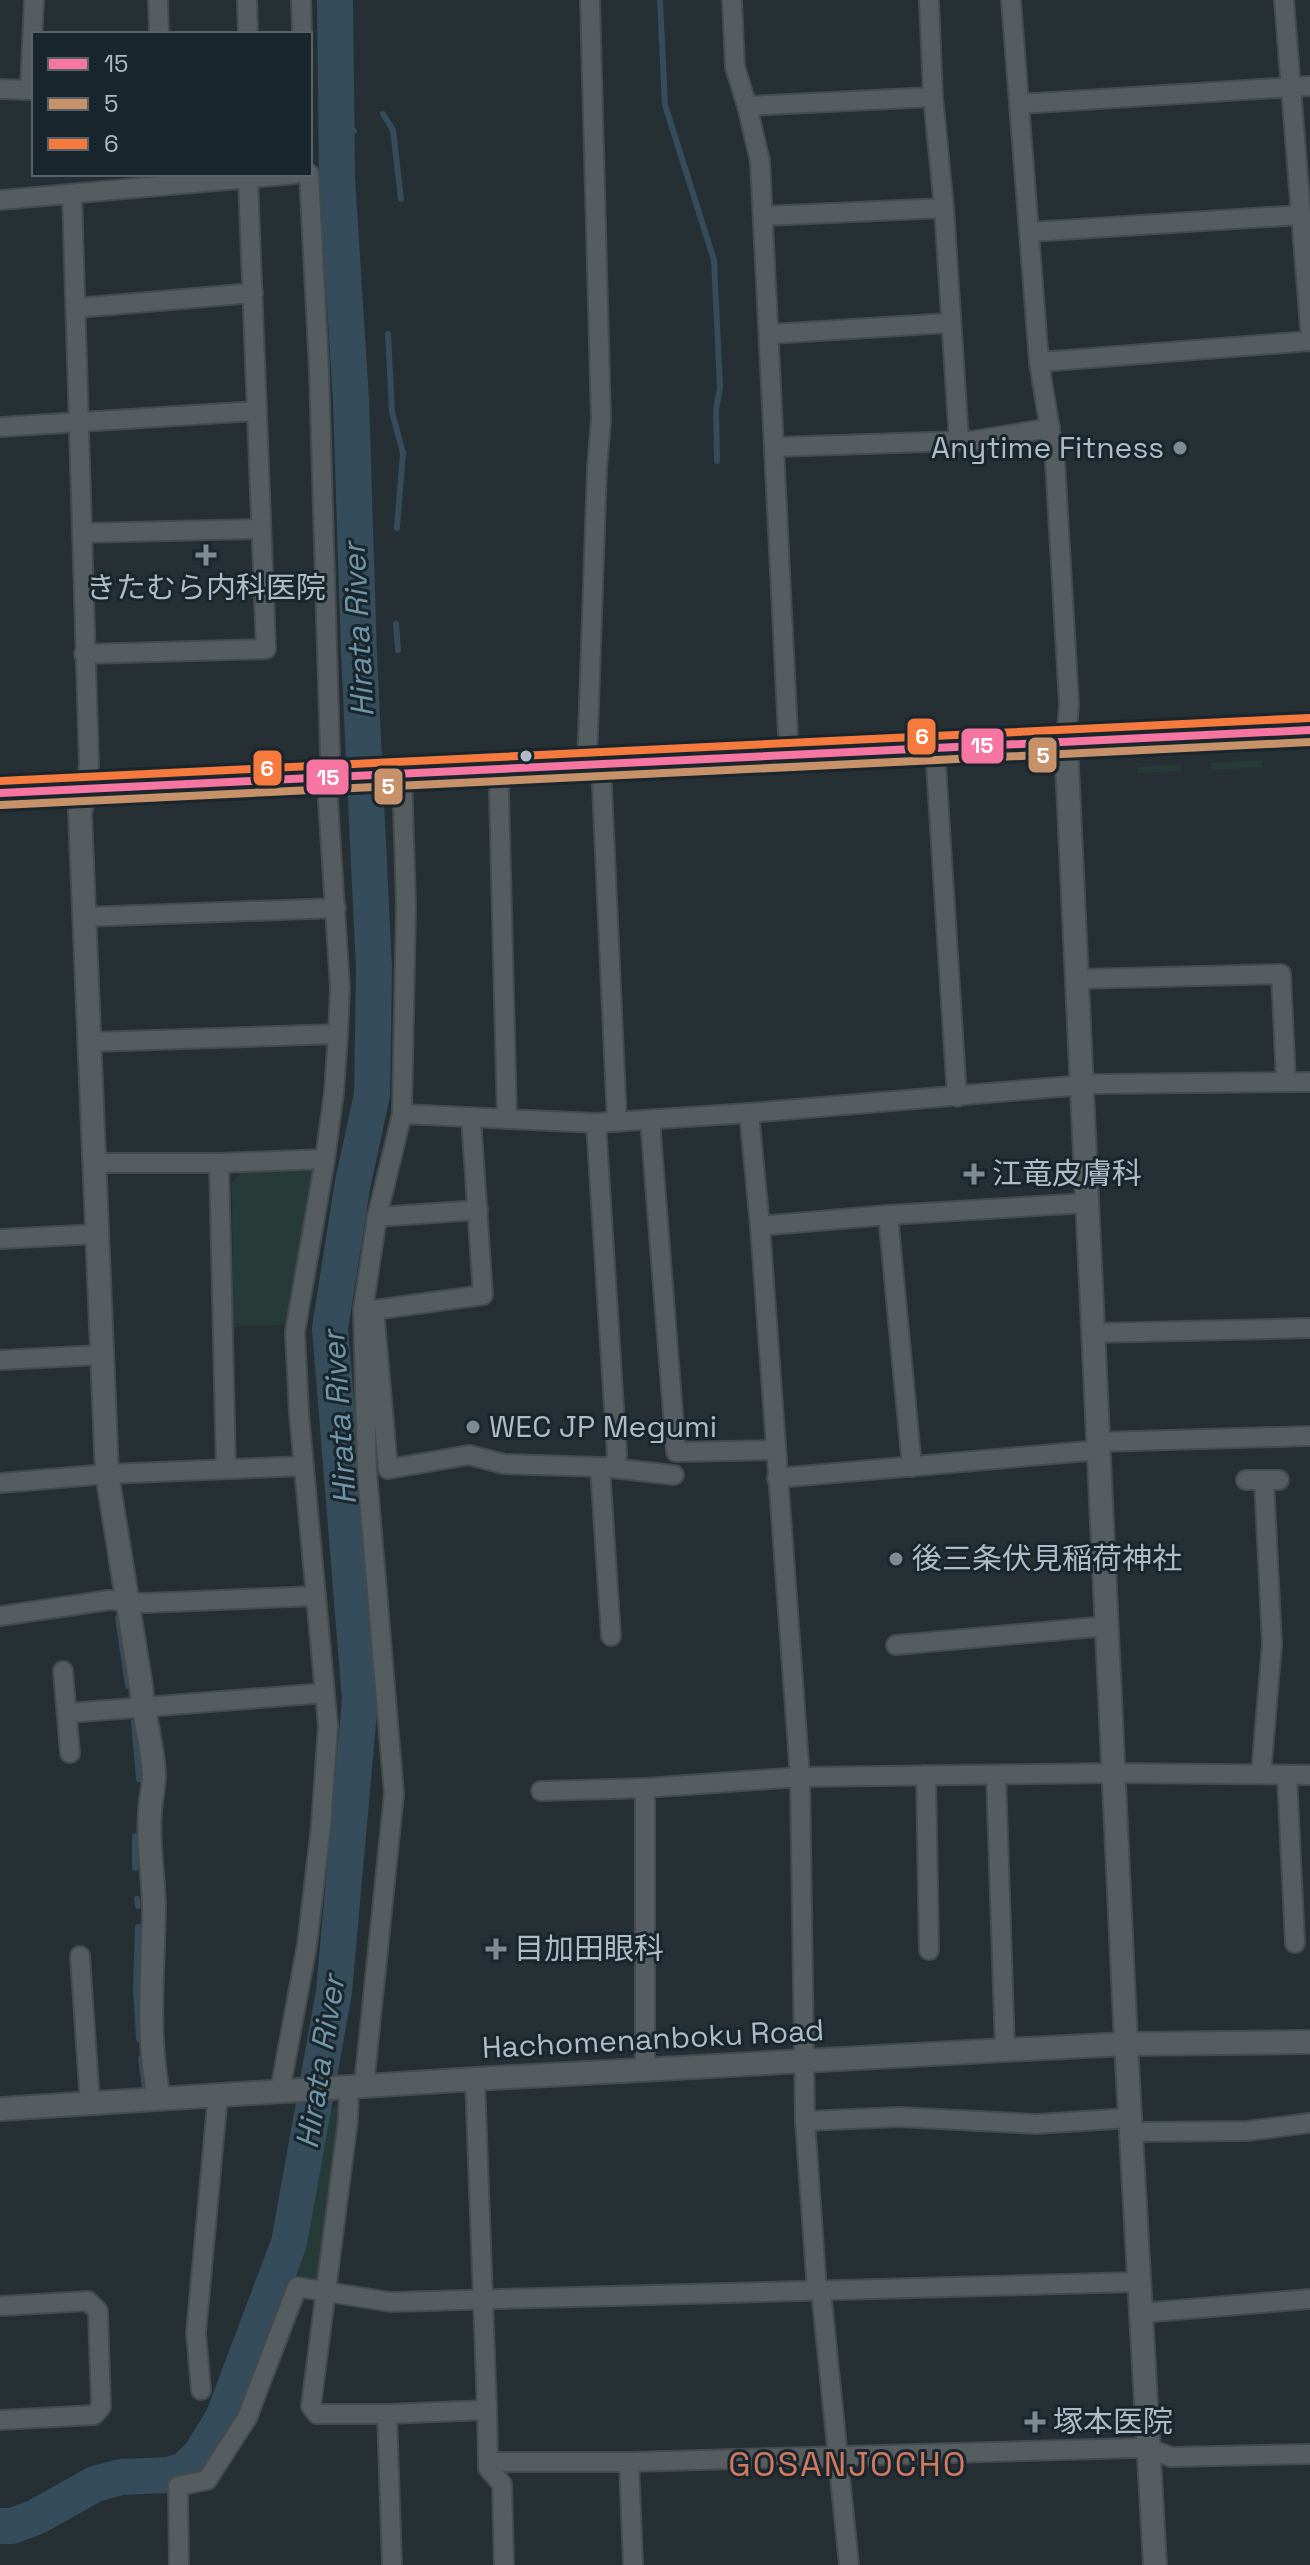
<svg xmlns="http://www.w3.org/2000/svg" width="1310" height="2565" font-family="'Space Grotesk','Noto Sans JP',sans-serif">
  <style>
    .green { fill: #263b38 }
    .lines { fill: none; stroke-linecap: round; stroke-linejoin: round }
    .stream { stroke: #344c5b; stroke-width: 6 }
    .river { stroke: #344c5b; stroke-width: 36 }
    .minor-casing { stroke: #444a4e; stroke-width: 22 }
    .tertiary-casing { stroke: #444a4e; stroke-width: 26 }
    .primary-casing { stroke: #434b50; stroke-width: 32 }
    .minor { stroke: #565d61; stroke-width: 18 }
    .tertiary { stroke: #565d61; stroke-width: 22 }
    .primary { stroke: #595f63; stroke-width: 28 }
    .bus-1-casing { stroke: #1a262d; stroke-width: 14 }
    .bus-2-casing { stroke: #1a262d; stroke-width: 14 }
    .bus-3-casing { stroke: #1a262d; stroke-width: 14 }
    .bus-1 { stroke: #f775a1; stroke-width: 8 }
    .bus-2 { stroke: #c7916a; stroke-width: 8 }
    .bus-3 { stroke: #f6793e; stroke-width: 8 }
    .poi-dot { fill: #7f8b92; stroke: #1a262d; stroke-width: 3 }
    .bus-dot { fill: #afbcc5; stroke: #1a262d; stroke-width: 3 }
    .labels { text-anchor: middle; stroke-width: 6; stroke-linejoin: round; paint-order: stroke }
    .poi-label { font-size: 30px; fill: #afbcc5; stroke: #1a262d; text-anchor: start }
    .street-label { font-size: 30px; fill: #afbcc5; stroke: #1a262d }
    .water-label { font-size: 32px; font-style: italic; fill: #7094a8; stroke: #1a262d }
    .quarter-label { font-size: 34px; letter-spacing: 2px; fill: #d17a5f; stroke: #1a262d }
    .line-badge { stroke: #1a262d; stroke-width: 3 }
    .badge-label { font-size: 22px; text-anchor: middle; font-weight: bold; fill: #fff }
  </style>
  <rect width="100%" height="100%" fill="#262f33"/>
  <!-- green -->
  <g class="green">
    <path d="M1262 760V767L1211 770V763Z"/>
    <path d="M1181 765V771L1137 773 1138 767Z"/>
    <path d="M310 1168 315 1173 292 1324 233 1327 232 1183 242 1171Z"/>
    <path d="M337 2106 342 2110 321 2285 294 2281 302 2253 327 2110Z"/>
  </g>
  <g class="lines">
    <!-- stream -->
    <g class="stream">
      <path d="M660 0 665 105 714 260 720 388 716 409 717 461"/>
      <path d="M383 114 393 130 401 199"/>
      <path d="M336 132 354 131"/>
      <path d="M388 334 392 412 403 453 397 528"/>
      <path d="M396 624 398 650"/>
      <path d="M118 1618 128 1686"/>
      <path d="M134 1722 139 1779"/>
      <path d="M135 1836V1868"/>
      <path d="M137 1899 138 1906"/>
      <path d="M138 1927 136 1989 139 2039"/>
      <path d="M141 2059 145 2088"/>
    </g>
    <!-- river -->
    <path class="river" d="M0 2526H12L36 2517 95 2484 121 2477 168 2475 185 2470 201 2454 223 2418 289 2243 334 1992 360 1700 330 1328 353 1182 372 1095 374 969 359 654 351 400 337 178 335 0"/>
    <defs>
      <g id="minor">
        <path d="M158 0 159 34"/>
        <path d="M247 0 248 34"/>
        <path d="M301 0 302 34"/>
        <path d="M732 0 735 67 747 106 760 161 789 756"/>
        <path d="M1011 0 1039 362 1055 461 1069 704 1066 743"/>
        <path d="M1284 0 1310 328"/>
        <path d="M0 89 30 90 34 0"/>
        <path d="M1019 104 1310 86"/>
        <path d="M747 106 933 97"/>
        <path d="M72 194 89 765 86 788"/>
        <path d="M0 200 295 174"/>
        <path d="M764 216 944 208"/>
        <path d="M1030 232 1301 215"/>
        <path d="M76 308 253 293"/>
        <path d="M770 334 949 323"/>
        <path d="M1039 362 1310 341"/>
        <path d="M0 427 257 411"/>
        <path d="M959 441H972L1050 428"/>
        <path d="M776 447 959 441 944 208 933 97 929 0"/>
        <path d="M82 533 261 529"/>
        <path d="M84 654 266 649 248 179"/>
        <path d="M935 749 957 1097"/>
        <path d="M587 764 597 468 601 420 590 0"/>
        <path d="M601 764 617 1122"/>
        <path d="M501 769 499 792 507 1119"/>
        <path d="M84 917 336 908"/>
        <path d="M1078 979 1281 974 1286 1081"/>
        <path d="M90 1042 338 1034"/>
        <path d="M749 1113 760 1226 800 1777 805 2121 817 2291"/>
        <path d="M402 1114 596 1123 749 1113 1095 1084 1310 1082"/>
        <path d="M471 1118 483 1295 374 1310 388 1469 469 1455 504 1464 600 1467 611 1636"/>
        <path d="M650 1120 676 1452 775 1450"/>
        <path d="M596 1123 617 1455 614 1468"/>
        <path d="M93 1163H219L325 1159"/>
        <path d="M219 1163 226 1469"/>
        <path d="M888 1215 912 1467"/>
        <path d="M377 1217 478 1210"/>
        <path d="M760 1226 888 1215 1087 1203"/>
        <path d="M0 1239 97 1234"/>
        <path d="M1094 1333 1310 1328"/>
        <path d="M0 1360 101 1355"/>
        <path d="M1099 1442 1310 1436"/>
        <path d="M603 1467 674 1475"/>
        <path d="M777 1478 1100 1450"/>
        <path d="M1246 1480H1279"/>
        <path d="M0 1483 107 1474 304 1466"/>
        <path d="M0 1616 109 1600 145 1603 316 1596"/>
        <path d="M896 1645 1107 1626"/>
        <path d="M63 1671 70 1753"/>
        <path d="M68 1713 325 1693"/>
        <path d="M1261 1774 1272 1644 1264 1480"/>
        <path d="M926 1775 929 1950"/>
        <path d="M996 1775 1005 2050"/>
        <path d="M1287 1776 1295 1943"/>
        <path d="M541 1791 645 1788"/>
        <path d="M80 1956 90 2103"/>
        <path d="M645 2069V1788L800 1777 1113 1773 1310 1775"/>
        <path d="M364 2085 394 1794 367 1473 363 1310 377 1217 402 1114 406 906 402 773"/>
        <path d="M349 2087 348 2120 311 2406 317 2414H387L392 2565"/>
        <path d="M280 2091 307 1945 321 1826 328 1726 299 1414 295 1332 325 1159 334 1092 338 1034 340 988 328 801 330 753 319 370 309 174"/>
        <path d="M805 2121 900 2117 1036 2124 1130 2118"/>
        <path d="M1131 2132 1247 2131 1310 2123"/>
        <path d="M821 2291 849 2565"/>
        <path d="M0 2306 88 2301 98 2311 101 2407 94 2415 0 2420"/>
        <path d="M1140 2313 1310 2299"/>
        <path d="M201 2390 196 2333 218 2094"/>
        <path d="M487 2410 488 2462"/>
        <path d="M387 2414 487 2410 475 2079"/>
        <path d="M629 2462 633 2565"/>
        <path d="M179 2565 178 2486 207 2480 247 2418 297 2287 390 2302 1139 2282"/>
        <path d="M504 2565 502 2484 488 2468V2462H629L1135 2448H1148L1171 2457 1310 2454"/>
      </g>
      <g id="tertiary">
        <path d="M1066 743 1126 2044 1155 2565"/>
        <path d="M86 788 80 812 107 1474 141 1686C143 1716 153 1745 154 1776 154 1788 150 1800 150 1812 147 1844 154 1877 154 1910 153 1972 146 2036 159 2098"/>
        <path d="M0 2109 475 2079 1005 2050 1126 2044 1310 2042"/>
      </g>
      <path id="primary" d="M0 793 1310 730"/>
    </defs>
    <!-- minor casing -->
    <use href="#minor" class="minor-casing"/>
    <!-- tertiary casing -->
    <use href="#tertiary" class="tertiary-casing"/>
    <!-- primary casing -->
    <use href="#primary" class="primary-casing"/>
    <!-- minor -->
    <use href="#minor" class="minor"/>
    <!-- tertiary -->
    <use href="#tertiary" class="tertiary"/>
    <!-- primary -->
    <use href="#primary" class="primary"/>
    <defs>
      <path id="bus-1" d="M0 793 1310 730"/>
      <path id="bus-2" d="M1 805 1310 742"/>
      <path id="bus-3" d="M0 781 1309 718"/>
    </defs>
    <!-- bus-1 casing -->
    <use href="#bus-1" class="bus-1-casing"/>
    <!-- bus-2 casing -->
    <use href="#bus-2" class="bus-2-casing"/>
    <!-- bus-3 casing -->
    <use href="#bus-3" class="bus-3-casing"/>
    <!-- bus-1 -->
    <use href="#bus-1" class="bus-1"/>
    <!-- bus-2 -->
    <use href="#bus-2" class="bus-2"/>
    <!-- bus-3 -->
    <use href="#bus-3" class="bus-3"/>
  </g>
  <!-- markers -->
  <g class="poi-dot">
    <circle cx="1180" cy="448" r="8"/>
    <path d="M202 543h8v8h8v8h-8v8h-8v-8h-8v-8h8z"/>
    <path d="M970 1162h8v8h8v8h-8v8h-8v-8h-8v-8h8z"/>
    <circle cx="473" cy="1427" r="8"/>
    <circle cx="896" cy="1559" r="8"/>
    <path d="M492 1937h8v8h8v8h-8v8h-8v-8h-8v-8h8z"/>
    <path d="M1031 2410h8v8h8v8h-8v8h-8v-8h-8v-8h8z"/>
  </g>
  <circle class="bus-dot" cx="526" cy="756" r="7"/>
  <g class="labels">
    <!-- poi labels -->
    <g class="poi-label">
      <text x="1164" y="458" text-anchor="end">Anytime Fitness</text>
      <text x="206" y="598" text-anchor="middle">きたむら内科医院</text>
      <text x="992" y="1184">江竜皮膚科</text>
      <text x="489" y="1437">WEC JP Megumi</text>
      <text x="912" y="1569">後三条伏見稲荷神社</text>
      <text x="514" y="1959">目加田眼科</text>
      <text x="1053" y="2432">塚本医院</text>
    </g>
    <!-- street labels -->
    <g class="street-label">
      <text transform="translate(653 2039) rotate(-3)" y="10">Hachomenanboku Road</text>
    </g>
    <!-- water labels -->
    <g class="water-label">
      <text transform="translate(358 630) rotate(-93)" y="11">Hirata River</text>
      <text transform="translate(339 1418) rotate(-94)" y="11">Hirata River</text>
      <text transform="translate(320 2062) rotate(-81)" y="11">Hirata River</text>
    </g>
    <!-- quarter labels -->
    <g class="quarter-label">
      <text x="848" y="2476">GOSANJOCHO</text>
    </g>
  </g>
  <g class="line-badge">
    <rect x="906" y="717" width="31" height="39" rx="8" fill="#f6793e"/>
    <rect x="960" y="727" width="45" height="38" rx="8" fill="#f775a1"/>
    <rect x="1027" y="736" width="31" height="38" rx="8" fill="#c7916a"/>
    <rect x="252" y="749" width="31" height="38" rx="8" fill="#f6793e"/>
    <rect x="305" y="758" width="45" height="38" rx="8" fill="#f775a1"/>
    <rect x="373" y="767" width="31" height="39" rx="8" fill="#c7916a"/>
  </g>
  <g class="badge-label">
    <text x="922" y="744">6</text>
    <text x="982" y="753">15</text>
    <text x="1043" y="763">5</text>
    <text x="267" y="776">6</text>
    <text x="328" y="785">15</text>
    <text x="388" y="794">5</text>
  </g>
  <!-- legend -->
  <rect x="32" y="32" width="280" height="144" fill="#1a262d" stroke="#56626a" stroke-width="2"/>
  <rect x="48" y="58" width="40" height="12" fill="#f775a1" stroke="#56626a" stroke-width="2"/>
  <text x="104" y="72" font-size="24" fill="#afbcc5">15</text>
  <rect x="48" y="98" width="40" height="12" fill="#c7916a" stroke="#56626a" stroke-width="2"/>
  <text x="104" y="112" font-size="24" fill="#afbcc5">5</text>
  <rect x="48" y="138" width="40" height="12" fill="#f6793e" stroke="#56626a" stroke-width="2"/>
  <text x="104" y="152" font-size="24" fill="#afbcc5">6</text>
</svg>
